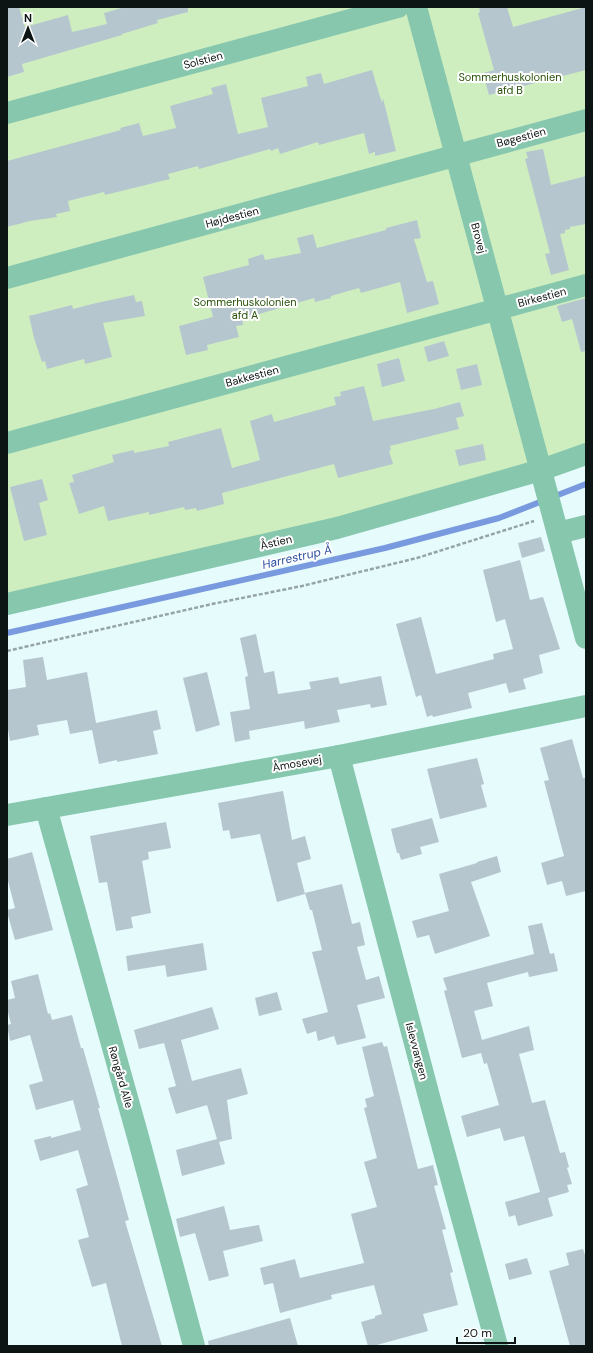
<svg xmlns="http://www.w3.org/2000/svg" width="593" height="1353" font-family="'DM Sans',sans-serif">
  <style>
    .green { fill: #ceeec0 }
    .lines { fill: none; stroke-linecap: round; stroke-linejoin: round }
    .stream { stroke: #799ade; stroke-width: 6 }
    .building { fill: #b6c6cf }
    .path { stroke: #95a5a6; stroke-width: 2.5; stroke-dasharray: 4 2; stroke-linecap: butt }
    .minor { stroke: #87c7ae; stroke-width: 22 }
    .labels { text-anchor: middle; stroke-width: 4; stroke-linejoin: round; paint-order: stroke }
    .street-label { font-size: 11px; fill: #0d1414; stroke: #fff }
    .park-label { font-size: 11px; fill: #285209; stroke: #fff }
    .water-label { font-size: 12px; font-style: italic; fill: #2d50a0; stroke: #fff }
  </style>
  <rect width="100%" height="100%" fill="#e6fbfc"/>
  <!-- green -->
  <path class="green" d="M7 7H586V464L7 612Z"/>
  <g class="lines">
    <!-- stream -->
    <path class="stream" d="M7 633 385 548 499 518 586 484"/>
  </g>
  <!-- building -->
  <g class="building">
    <path d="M7 7H19L25 27 68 15 72 32 107 24 104 13 125 7H188V12L157 20 158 23 122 34V35L22 64 24 72 7 77Z"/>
    <path d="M479 7H507L513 27 586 7V70L489 95 483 73 494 70 478 13 480 12Z"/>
    <path d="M372 70 382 103 383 98 396 151 375 156V152L369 154 364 133 319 145 318 142 280 154 278 148 271 151 270 149 199 169 198 166 168 174 170 179 105 195 104 192 68 201 70 211 56 214 57 217 30 221 7 227V161L121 130 120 128 139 123 143 136 176 128 170 106 213 94 211 88 226 84 238 134 268 127 261 98 308 86 306 77 321 73 324 84Z"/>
    <path d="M543 149 551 185 586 176V224L570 227V229L565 230V233L560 234 569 270 551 275 545 254 550 253 525 159 528 158 526 152Z"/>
    <path d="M417 220 421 238 414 239 427 282 433 281 439 304 407 313 400 282 361 293 359 288 331 296V298L315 302 314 298 242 319 243 325 236 326 239 337 207 345 208 350 186 355 179 326 213 317 203 277 249 265 248 259 263 254 265 260 301 253 297 238 313 234 317 248 386 230V228Z"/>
    <path d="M134 295 136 302 142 301 145 316 103 323 112 357 85 364 84 359 47 369 45 361 42 362 34 338 29 316 72 305 73 309 92 304Z"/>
    <path d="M586 298V351L581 352 572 319 562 322 557 306Z"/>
    <path d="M444 341 449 356 428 362 424 347Z"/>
    <path d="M399 358 405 381 382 387 377 364Z"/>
    <path d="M477 364 482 385 461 390 456 369Z"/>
    <path d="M364 386 373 421 434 409 460 402 464 416 456 418 459 429 390 446 391 450 389 451 393 464 338 478 334 464 222 493 224 504 197 511 196 508 185 510 184 507 149 515V512L108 521 104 506 79 514 69 483 74 482 72 475 114 462 112 455 134 450V453L169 446 168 442 221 428 232 468 260 460 250 421 272 414 274 422 336 405 334 397 341 396 340 392Z"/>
    <path d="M483 444 486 460 459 466 455 450Z"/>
    <path d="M42 479 48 500 39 503 47 535 24 541 10 487Z"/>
    <path d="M541 537 545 551 522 558 518 543Z"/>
    <path d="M520 560 530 600 543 597 560 649 539 655 543 673 523 679 526 689 509 693 506 683 468 693 472 708 433 717 432 715 427 717 421 695 416 697 396 624 421 617 436 674 494 659 493 654 513 649 505 619 496 622 483 570Z"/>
    <path d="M256 634 264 673 274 671 278 694 311 689 309 682 338 677 340 684 381 676 387 705 371 708 370 704 337 710 340 722 305 729 304 721 249 731 250 739 235 742 230 712 250 709 245 677 248 676 240 638Z"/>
    <path d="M43 657 47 680 87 672 96 723 157 710 161 729 153 731 158 754 117 762V760L99 764 92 730 70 734 67 720 37 725 39 735 10 741 7 724V690L26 687 23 660Z"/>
    <path d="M207 672 220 725 196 732 183 678Z"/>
    <path d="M572 739 583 778H586V891L566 896 562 881 547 885 541 863 564 856 544 781 549 780 540 748Z"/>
    <path d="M477 758 484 784 481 785 487 807 440 819 427 769Z"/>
    <path d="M283 791 292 840 305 836 311 859 297 863 305 894 277 902 260 834 231 839 229 830 223 831 218 803Z"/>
    <path d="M432 818 439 842 420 847 422 854 401 860 399 853H397L391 829Z"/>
    <path d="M166 822 171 848 148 852 149 859 142 861 151 913 131 917 133 928 116 931 107 882 99 883 90 836Z"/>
    <path d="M32 852 53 930 15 940 7 912V910L15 908 7 877V859Z"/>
    <path d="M497 856 501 872 471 882 490 936 435 954 429 935 417 938 412 921 449 911 439 874 477 863V862Z"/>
    <path d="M342 884 352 924 360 922 365 945 357 947 366 980 379 976 385 998 357 1005 366 1038 337 1045 334 1036 318 1041 316 1031 307 1034 302 1019 328 1012 312 952 322 950 312 910H310L305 893Z"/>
    <path d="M542 923 550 954 554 953 558 971 529 977 528 972 487 983 493 1006 474 1011 482 1040 529 1026 534 1050 519 1054 532 1103 545 1100 560 1153 565 1152 569 1167 567 1168 572 1184 567 1185 569 1192 548 1198 553 1216 518 1226 515 1215 509 1217 505 1202 540 1192 524 1136 504 1141 500 1128 467 1137 461 1116 499 1105 487 1063 484 1064 481 1053 462 1058 444 991 447 990 443 978 534 954 528 926Z"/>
    <path d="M203 943 207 970 167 977 165 965 128 971 126 956Z"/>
    <path d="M38 974 48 1014 50 1013 52 1020 72 1015 81 1048H83L100 1108H98L129 1220 125 1221 162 1346H122L106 1283 92 1287 78 1240 89 1237 76 1189 88 1185 78 1150 40 1161 34 1140 51 1136V1138L81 1130 73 1100 36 1110 29 1085 43 1081 30 1035 10 1041 7 1025 11 1024 7 1008V1000L15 998 11 981Z"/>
    <path d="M277 992 282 1010 259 1016 255 998Z"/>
    <path d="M212 1007 219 1029 181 1040 192 1081 241 1068 248 1094 227 1100 232 1139 219 1142 225 1164 182 1176 176 1150 217 1139 207 1105 176 1114 168 1088 176 1086 164 1043 139 1049 134 1030Z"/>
    <path d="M382 1042 384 1047 387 1046 418 1169 433 1165 438 1185 434 1186 446 1229 442 1230 453 1272 450 1273 458 1305 423 1314 428 1331 373 1346H368L361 1322 375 1318V1316L382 1314 374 1285 331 1295 332 1299 280 1313 273 1283 264 1285 260 1268 295 1259 300 1278 364 1263 351 1214 377 1207 364 1162 377 1158 364 1108 367 1107 365 1099 374 1096 362 1047Z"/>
    <path d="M224 1206 230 1230 259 1225 263 1241 223 1251 229 1276 209 1281 195 1233 180 1237 176 1219Z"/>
    <path d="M583 1249 586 1258V1346H570L549 1271 569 1265 566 1253Z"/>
    <path d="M527 1258 532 1274 509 1280 505 1264Z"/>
    <path d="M290 1318 298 1346H209L208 1341Z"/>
  </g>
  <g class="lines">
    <!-- path -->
    <path class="path" d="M7 651 212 604 302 586 417 558 534 521"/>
    <!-- minor -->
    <g class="minor">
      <path d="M416 7 586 638"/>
      <path d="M7 113 398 7"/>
      <path d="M7 278 586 120"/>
      <path d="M7 443 586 285"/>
      <path d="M558 533 586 526"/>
      <path d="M7 604 337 528 541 470 586 454"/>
      <path d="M339 756 431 1104 497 1346"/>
      <path d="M46 808 138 1137 194 1346"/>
      <path d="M7 815 339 756 586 706"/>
    </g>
  </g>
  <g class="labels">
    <!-- street labels -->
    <g class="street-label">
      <text transform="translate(203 60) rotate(-15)" y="4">Solstien</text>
      <text transform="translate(521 137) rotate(-15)" y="4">Bøgestien</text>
      <text transform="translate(232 217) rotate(-15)" y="4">Højdestien</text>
      <text transform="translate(479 238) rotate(75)" y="4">Brovej</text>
      <text transform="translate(542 297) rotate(-15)" y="4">Birkestien</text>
      <text transform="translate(252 376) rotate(-15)" y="4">Bakkestien</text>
      <text transform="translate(276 542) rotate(-13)" y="4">Åstien</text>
      <text transform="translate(297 763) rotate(-10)" y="4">Åmosevej</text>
      <text transform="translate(417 1051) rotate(75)" y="4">Islevvangen</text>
      <text transform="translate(121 1077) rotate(74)" y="4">Røngård Alle</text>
    </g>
    <!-- park labels -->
    <g class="park-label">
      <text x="510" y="81">Sommerhuskolonien<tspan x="510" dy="13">afd B</tspan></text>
      <text x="245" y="306">Sommerhuskolonien<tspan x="245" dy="13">afd A</tspan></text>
    </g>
    <!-- water labels -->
    <g class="water-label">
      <text transform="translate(297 557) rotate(-13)" y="4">Harrestrup Å</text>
    </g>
  </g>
  <!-- border -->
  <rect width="593" height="1353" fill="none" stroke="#0d1414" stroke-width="16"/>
  <!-- north arrow -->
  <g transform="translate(28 28)" stroke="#ffffff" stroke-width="3" paint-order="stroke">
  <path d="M0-3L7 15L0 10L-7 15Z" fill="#0d1414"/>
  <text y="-6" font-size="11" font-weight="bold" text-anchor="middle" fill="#0d1414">N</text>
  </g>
  <!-- scale -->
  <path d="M457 1337v6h58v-6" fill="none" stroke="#0d1414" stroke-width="2"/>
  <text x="463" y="1337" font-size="12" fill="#0d1414" stroke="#ffffff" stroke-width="3" paint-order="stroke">20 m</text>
</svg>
